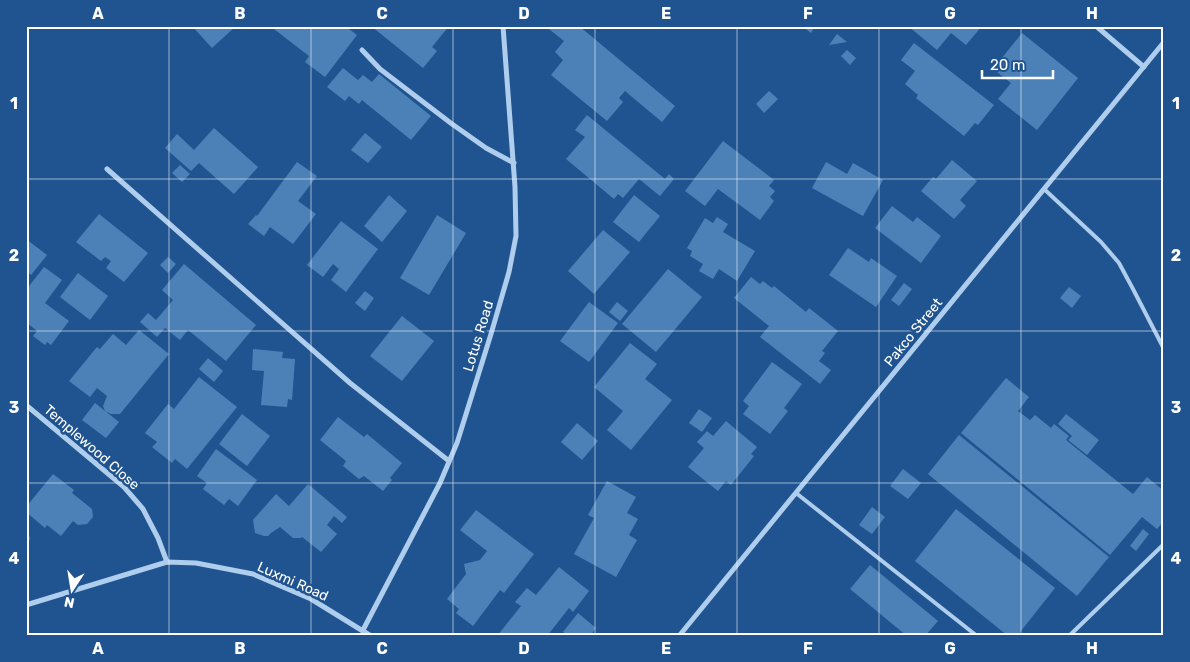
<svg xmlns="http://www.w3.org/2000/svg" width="1190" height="662" font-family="Rubik,sans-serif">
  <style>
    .building { fill: #4c81b8 }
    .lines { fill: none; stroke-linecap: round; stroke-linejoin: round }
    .service { stroke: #afcded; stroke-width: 4 }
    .minor { stroke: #afcded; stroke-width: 5 }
    .grid { fill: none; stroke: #fff; stroke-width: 1; stroke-opacity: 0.55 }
    .labels { text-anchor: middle; stroke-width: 5; stroke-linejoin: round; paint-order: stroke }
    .street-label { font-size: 14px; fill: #fff; stroke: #205490 }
    .neatline { fill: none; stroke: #fff; stroke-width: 2 }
    .grid-label { font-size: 16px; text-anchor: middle; font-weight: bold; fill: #fff }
  </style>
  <rect width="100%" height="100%" fill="#205490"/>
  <!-- building -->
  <g class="building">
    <path d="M192 26H236L212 48Z"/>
    <path d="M270 26H327L331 29 333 26H345L357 35 325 77 305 62 309 56Z"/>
    <path d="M371 26H449L432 47 437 51 423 68Z"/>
    <path d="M551 26H579L675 106 662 122 625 91 619 98 623 102 607 121 551 75 563 60 555 52 564 41 549 29Z"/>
    <path d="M802 26H815L811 33Z"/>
    <path d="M908 26H982L966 45 951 33 937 50Z"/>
    <path d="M1022 33 1078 78 1037 130 998 99 1011 83 993 69Z"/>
    <path d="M837 34 847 42 829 45Z"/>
    <path d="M914 43 994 105 978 125 975 123 964 136 916 98 918 95 905 84 915 71 901 60Z"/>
    <path d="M847 50 856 58 850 65 841 56Z"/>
    <path d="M343 68 358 80 363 75 372 82 379 74 431 116 411 140 362 100 359 104 349 96 345 101 327 87Z"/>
    <path d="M769 91 778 99 764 113 756 104Z"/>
    <path d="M587 115 665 179 669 174 674 179 660 196 639 179 623 198 618 194 614 199 566 159 585 137 575 130Z"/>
    <path d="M214 128 258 167 234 194 199 163 191 171 165 148 177 134 194 150Z"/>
    <path d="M365 133 382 147 368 163 351 150Z"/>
    <path d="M723 141 774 180 769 186 775 191 770 197 774 201 760 220 718 189 705 206 685 191Z"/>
    <path d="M952 160 977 181 960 200 966 206 954 219 921 191 933 177 936 179Z"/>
    <path d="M297 162 317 176 298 201 316 214 293 244 270 227 264 236 248 224 256 215 257 216Z"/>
    <path d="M826 162 847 174 853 163 883 180 863 216 812 188Z"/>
    <path d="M180 165 190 174 182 182 172 173Z"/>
    <path d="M389 195 407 211 382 242 364 226Z"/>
    <path d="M634 195 660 216 639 242 613 222Z"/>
    <path d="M892 206 913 222 917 217 941 236 921 263 875 228Z"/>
    <path d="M99 214 148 253 124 282 106 268 111 261 105 257 101 261 76 242Z"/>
    <path d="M437 215 466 233 429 295 400 278Z"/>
    <path d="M717 217 728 224 723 232 755 251 737 281 719 269 713 279 699 271 703 264 690 256 692 251 687 248 705 218 713 223Z"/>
    <path d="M341 221 378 249 346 292 331 280 339 269 333 264 323 277 307 265Z"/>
    <path d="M603 230 630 252 594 294 568 271Z"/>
    <path d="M26 239 47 255 31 275 26 271Z"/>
    <path d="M848 248 869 262 871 258 897 276 876 307 829 275Z"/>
    <path d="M168 257 176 264 168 273 160 265Z"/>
    <path d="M184 264 256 325 226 361 188 330 180 340 165 328 157 337 140 322 148 313 156 320 173 300 162 290Z"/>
    <path d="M44 267 62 280 45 303 69 321 51 345 47 342 45 345 33 336 37 331 26 322V290Z"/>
    <path d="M668 269 702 297 656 352 622 324Z"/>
    <path d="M78 273 108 296 90 320 60 297Z"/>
    <path d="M751 277 760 284 763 281 772 288 774 286 806 312 809 308 838 331 822 351 825 353 819 361 831 370 820 384 760 337 769 326 734 298Z"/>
    <path d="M904 283 912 289 899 306 891 300Z"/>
    <path d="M1069 287 1081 296 1072 308 1060 298Z"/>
    <path d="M365 291 374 298 365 311 355 303Z"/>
    <path d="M589 302 618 323 589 362 560 341Z"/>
    <path d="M617 302 628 311 620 321 609 312Z"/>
    <path d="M402 316 434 341 402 381 370 356Z"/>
    <path d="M139 330 169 354 120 414H111L105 411 103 406 107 396 97 388 90 397 69 381 97 347 100 349 113 334 126 345Z"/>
    <path d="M630 343 657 364 645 379 672 400 631 450 607 430 623 411 594 387Z"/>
    <path d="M253 349 283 352 282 358 295 359 292 400 288 399 287 407 261 405 264 371 252 370Z"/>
    <path d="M208 358 223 371 214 382 199 369Z"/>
    <path d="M772 362 802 384 784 408 788 411 770 434 743 414 749 406 743 401Z"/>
    <path d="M199 377 237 407 187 469 175 459 172 463 152 447 157 442 145 433 168 404 174 409Z"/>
    <path d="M1006 378 1029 397 1018 411 1030 420 1035 415 1051 428 1054 424 1069 436 1066 440 1133 494 1147 477 1164 491V521L1157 529 1142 517 1110 555 961 433Z"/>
    <path d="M95 403 119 422 106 438 82 420Z"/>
    <path d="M699 409 712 418 702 432 689 423Z"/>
    <path d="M242 414 270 436 247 466 219 444Z"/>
    <path d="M1066 414 1099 440 1087 455 1068 440 1072 436 1058 424Z"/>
    <path d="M338 417 364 437 367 434 402 463 390 478 392 480 383 491 364 476 359 479 343 466 346 461 320 440Z"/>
    <path d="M726 421 757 447 751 454 754 456 731 485 726 481 718 491 688 467 704 448 697 442 707 431 713 436Z"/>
    <path d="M577 423 598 441 582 460 561 442Z"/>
    <path d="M959 435 1109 557 1077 596 928 474Z"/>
    <path d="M216 449 257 480 238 506 229 499 224 505 203 489 207 483 197 476Z"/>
    <path d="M903 469 921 483 908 499 890 486Z"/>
    <path d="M53 474 74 490 72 493 92 509 93 517 87 524 78 525 73 521 61 536 47 525 45 528 26 512V507Z"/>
    <path d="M607 481 636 497 627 513 638 519 629 535 637 540 616 577 574 554 594 518 588 515Z"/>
    <path d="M308 484 347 517 342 523 334 516 327 525 337 534 321 552 302 537 301 538H293L280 527 271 533 268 536H264L255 533 253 520 276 494 289 506Z"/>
    <path d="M872 507 885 517 872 534 859 525Z"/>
    <path d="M956 509 1055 588 1017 636H1008L915 561Z"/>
    <path d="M476 510 534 554 504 593 500 590 473 626 456 613 459 609 447 599 466 574 464 564 480 560 487 551 460 530Z"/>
    <path d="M1143 529 1149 534 1136 551 1130 546Z"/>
    <path d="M26 535 30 537 27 553H26Z"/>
    <path d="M870 565 938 621 925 636H907L850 589Z"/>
    <path d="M559 567 589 591 573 612 569 608 547 636H497L521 606 515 602 527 588 536 595Z"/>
    <path d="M578 613 596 628 590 636H568L563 632Z"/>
  </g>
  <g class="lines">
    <!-- service -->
    <g class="service">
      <path d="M1044 189 1101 242 1119 263 1133 289 1164 349"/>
      <path d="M796 493 977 636"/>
      <path d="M1069 636 1164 544"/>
    </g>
    <!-- minor -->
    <g class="minor">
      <path d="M1096 26 1144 67"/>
      <path d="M362 50 380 69 452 124 486 148 514 163"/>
      <path d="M107 169 350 383 449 461"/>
      <path d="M26 405 124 487 143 509 158 538 167 562"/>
      <path d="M26 605 167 562 196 563 253 574 311 599 371 636"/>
      <path d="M363 630 440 483 457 443 491 334 509 272 516 236 515 187 503 26"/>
      <path d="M679 636 1164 42"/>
    </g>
  </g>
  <!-- grid -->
  <path class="grid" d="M169 26V636M311 26V636M453 26V636M595 26V636M737 26V636M879 26V636M1021 26V636M26 179H1164M26 331H1164M26 483H1164"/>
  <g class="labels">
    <!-- street labels -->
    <g class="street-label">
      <text transform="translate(913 332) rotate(-51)" y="5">Pakco Street</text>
      <text transform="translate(478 336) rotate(-73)" y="5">Lotus Road</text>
      <text transform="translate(92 447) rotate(41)" y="5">Templewood Close</text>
      <text transform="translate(293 581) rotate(24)" y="5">Luxmi Road</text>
    </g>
  </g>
  <!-- border -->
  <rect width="1190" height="662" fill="none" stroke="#205490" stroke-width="55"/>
  <!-- north arrow -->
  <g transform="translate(72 590) rotate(192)" stroke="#205490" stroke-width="4" paint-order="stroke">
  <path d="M0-4L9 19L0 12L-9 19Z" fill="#ffffff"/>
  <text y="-8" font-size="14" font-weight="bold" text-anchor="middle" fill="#ffffff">N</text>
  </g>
  <!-- scale -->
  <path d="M982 70v8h71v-8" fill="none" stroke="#ffffff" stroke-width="2.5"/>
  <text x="990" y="70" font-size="15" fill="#ffffff" stroke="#205490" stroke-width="4" paint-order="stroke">20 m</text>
  <rect x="28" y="28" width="1134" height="606" class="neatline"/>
  <g class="grid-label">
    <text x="98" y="19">A</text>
    <text x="240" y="19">B</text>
    <text x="382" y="19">C</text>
    <text x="524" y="19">D</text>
    <text x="666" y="19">E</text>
    <text x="808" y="19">F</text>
    <text x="950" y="19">G</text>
    <text x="1092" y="19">H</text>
    <text x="14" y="109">1</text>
    <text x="1176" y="109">1</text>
    <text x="14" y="261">2</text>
    <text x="1176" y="261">2</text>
    <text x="14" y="413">3</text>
    <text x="1176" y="413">3</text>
    <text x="14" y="564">4</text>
    <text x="1176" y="564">4</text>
    <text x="98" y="654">A</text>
    <text x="240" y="654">B</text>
    <text x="382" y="654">C</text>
    <text x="524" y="654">D</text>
    <text x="666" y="654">E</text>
    <text x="808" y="654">F</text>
    <text x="950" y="654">G</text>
    <text x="1092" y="654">H</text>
  </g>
</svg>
